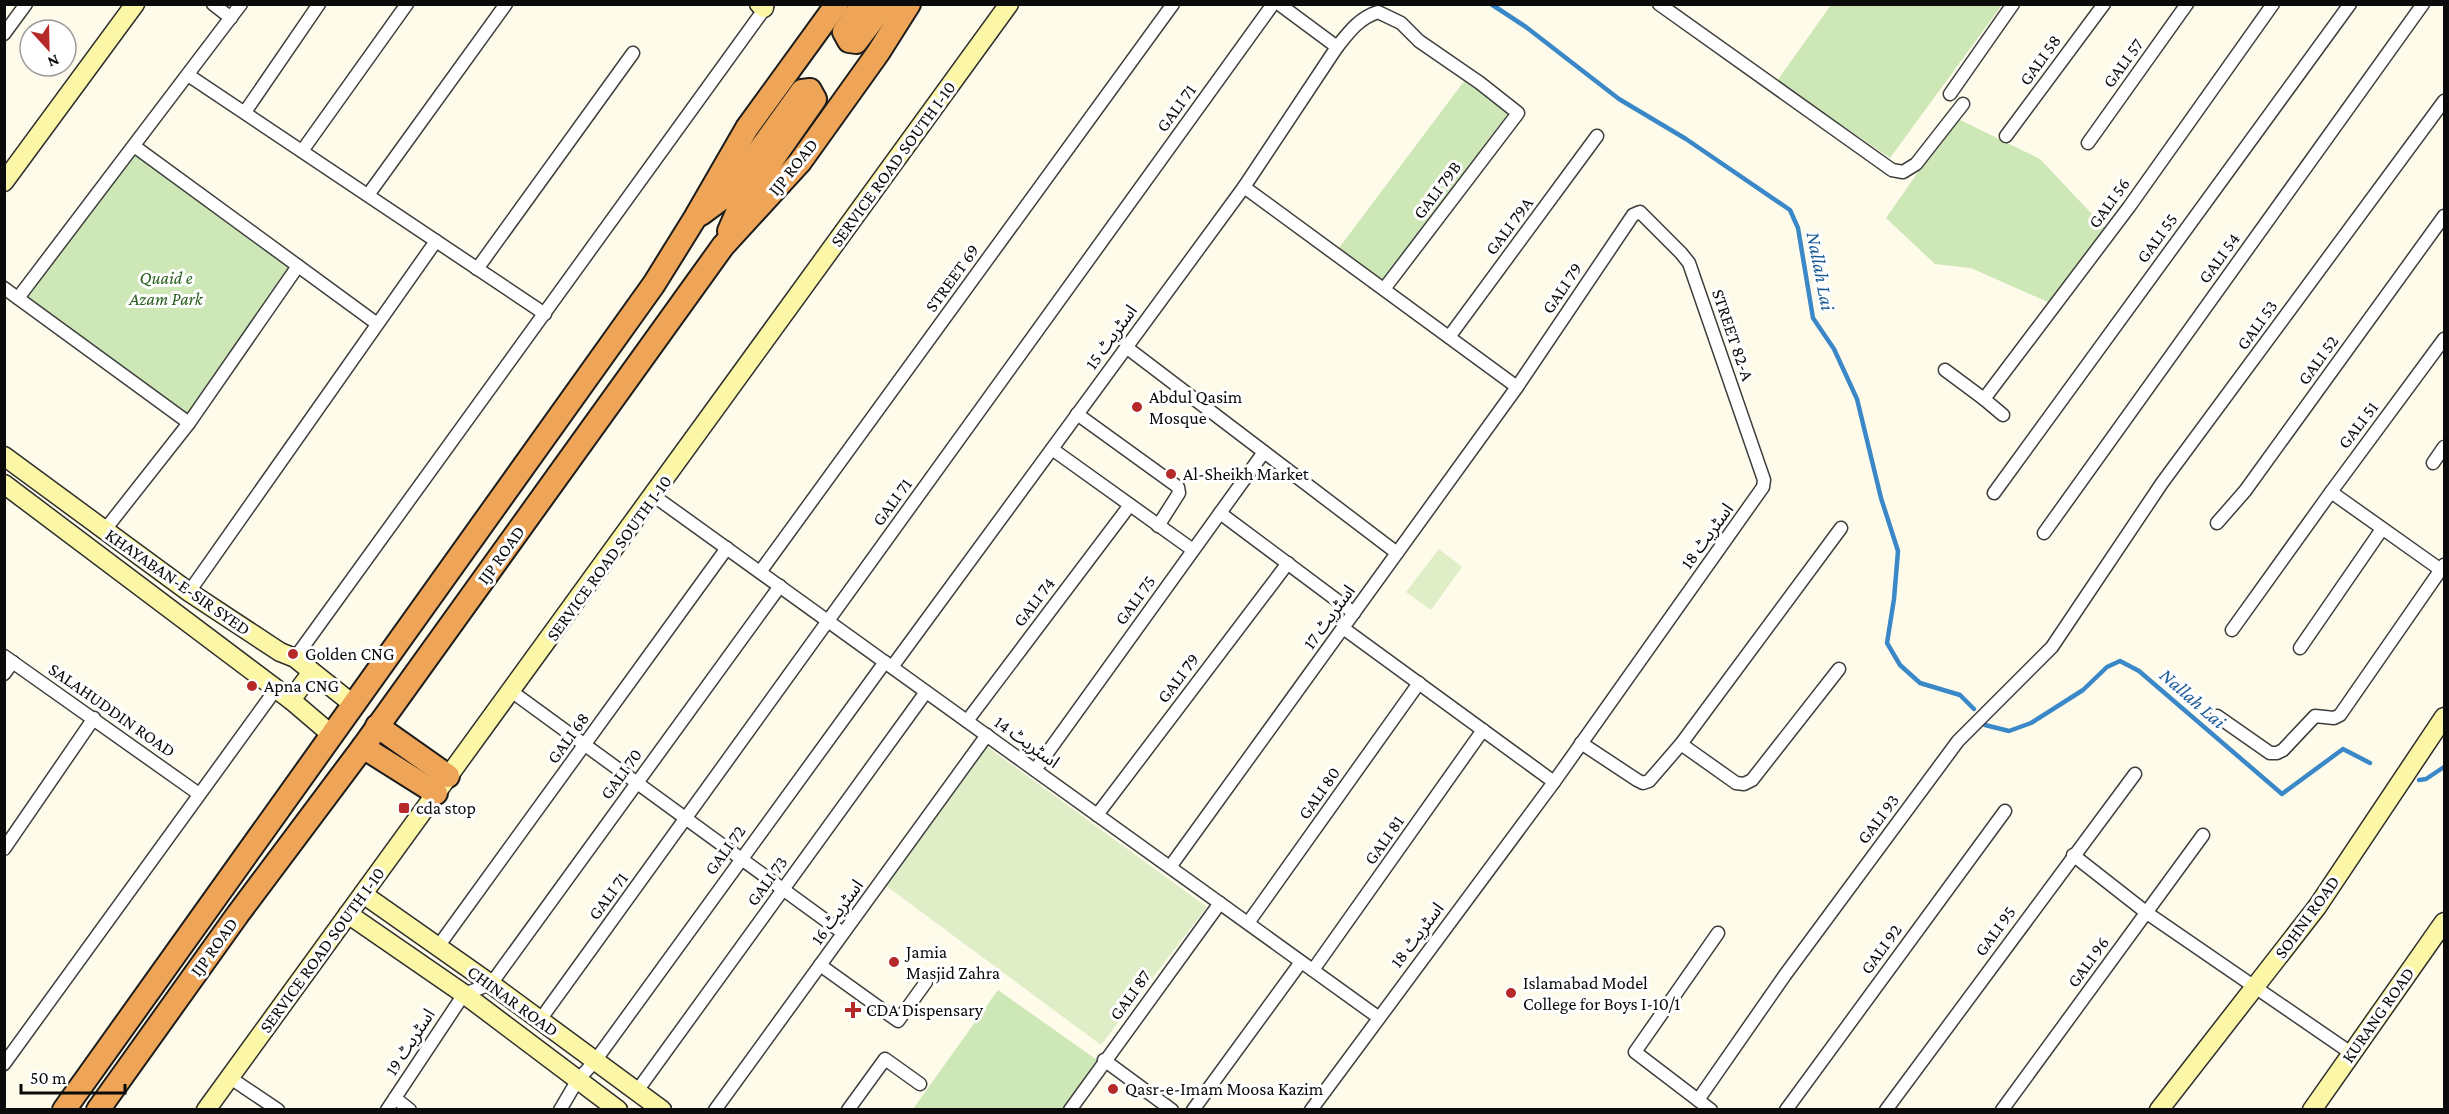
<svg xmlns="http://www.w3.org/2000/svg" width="2449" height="1114" font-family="'Crimson Pro','Noto Sans Arabic',serif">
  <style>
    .green { fill: #cde7b6 }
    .pitch { fill: #dfeec7 }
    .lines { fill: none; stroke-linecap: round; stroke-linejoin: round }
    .stream { stroke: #3b88c8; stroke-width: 4.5 }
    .street-casing { stroke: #3e3e3e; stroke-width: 15 }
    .secondary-casing { stroke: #2d2d2d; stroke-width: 21 }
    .highway-casing { stroke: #1c1c1c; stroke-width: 26 }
    .street { stroke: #fff; stroke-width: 12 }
    .secondary { stroke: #fcf7a7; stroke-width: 18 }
    .highway { stroke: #efa557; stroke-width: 22 }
    .poi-dot { fill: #b52a29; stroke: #fff; stroke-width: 2 }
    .labels { text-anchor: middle; stroke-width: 6; stroke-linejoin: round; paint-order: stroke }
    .street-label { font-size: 18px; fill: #0b0b0b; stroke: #fff }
    .park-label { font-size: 18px; font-style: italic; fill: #29601f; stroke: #fff }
    .poi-label { font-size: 18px; fill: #0b0b0b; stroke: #fff; text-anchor: start }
    .water-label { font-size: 20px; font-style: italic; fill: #1a5a97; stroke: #fff }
  </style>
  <rect width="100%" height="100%" fill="#fefbea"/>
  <!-- green -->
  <g class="green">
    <path d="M1831 5V4L2002 5 1890 158 1777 81Z"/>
    <path d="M1465 80 1509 112 1384 281 1339 248Z"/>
    <path d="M1956 118 2040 159 2107 230 2050 303 1971 268 1935 264 1886 218Z"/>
    <path d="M134 146 298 266 189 423 18 298Z"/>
    <path d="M998 990 1097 1060 1062 1109H913Z"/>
  </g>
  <!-- pitch -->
  <g class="pitch">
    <path d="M1439 549 1462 567 1431 610 1406 592Z"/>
    <path d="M982 743 1207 907 1101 1045 885 885Z"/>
  </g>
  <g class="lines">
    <!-- stream -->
    <g class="stream">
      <path d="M1491 4 1526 27 1619 99 1686 139 1790 210 1798 228 1813 318 1834 349 1857 399 1881 498 1898 551 1894 599 1887 643 1900 665 1920 683 1960 695 1974 709"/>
      <path d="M1985 725 2009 731 2031 723 2083 690 2107 667 2120 661 2139 671 2282 794 2343 749 2370 763"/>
      <path d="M2419 780 2426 779 2444 767"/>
    </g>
    <defs>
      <g id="street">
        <path d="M213 4 231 18"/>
        <path d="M1279 4 1337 47"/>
        <path d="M1659 4 1892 170 1903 172 1916 164 1963 104"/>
        <path d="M4 34 26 4"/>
        <path d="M188 75 545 314"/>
        <path d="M1950 94 2013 4"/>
        <path d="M245 112 319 4"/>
        <path d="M2006 136 2104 4"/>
        <path d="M2088 143 2187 4"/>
        <path d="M134 146 376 323"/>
        <path d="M302 151 407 4"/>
        <path d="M1244 187 1517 387"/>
        <path d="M368 195 506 4"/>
        <path d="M477 269 633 53"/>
        <path d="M4 288 189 423"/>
        <path d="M18 298 241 4"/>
        <path d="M1449 337 1597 136"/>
        <path d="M1126 347 1397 553"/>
        <path d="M1945 370 1984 399"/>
        <path d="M1077 414 1178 487 1179 493 1158 526"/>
        <path d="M2003 415 1984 399 2129 207 2273 4"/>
        <path d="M1052 449 1193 550"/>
        <path d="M2433 463 2444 447"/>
        <path d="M2331 492 2441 570"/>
        <path d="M1994 493 2350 4"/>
        <path d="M654 496 1378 1017"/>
        <path d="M1220 513 1354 613"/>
        <path d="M2217 523 2245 491 2444 216"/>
        <path d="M104 531 189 423 298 266"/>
        <path d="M2044 533 2423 4"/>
        <path d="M760 572 1173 4"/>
        <path d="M189 592 436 241"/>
        <path d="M1343 628 1554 782"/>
        <path d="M2232 630 2331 492 2444 339"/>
        <path d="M2300 648 2382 529"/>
        <path d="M4 656 199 794"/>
        <path d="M295 658 768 4"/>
        <path d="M892 667 1244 187 1337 47C1349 32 1359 18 1378 12L1401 23 1419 41 1480 83 1518 113 1384 289"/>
        <path d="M4 674 13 662"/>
        <path d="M511 691 843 933"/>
        <path d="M2217 716 2270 753H2277L2283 750 2315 716 2334 718 2340 715 2444 565"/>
        <path d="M967 721 1130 505"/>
        <path d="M1581 743 1637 780 1643 783 1649 781 1681 744 1841 528"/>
        <path d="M1681 744 1736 783 1744 784 1752 780 1839 669"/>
        <path d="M1035 770 1264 452"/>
        <path d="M1097 815 1288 563"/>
        <path d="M4 849 94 718"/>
        <path d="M2073 855 2147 913 2351 1053"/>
        <path d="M1170 867 1517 387 1633 215 1640 212 1681 253 1689 263 1764 480 1763 487 1554 782 1311 1110"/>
        <path d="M1248 923 1419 683"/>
        <path d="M437 948 727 548"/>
        <path d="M820 965 898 1021 926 982"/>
        <path d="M1313 970 1483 730"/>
        <path d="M540 1020 1273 4"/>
        <path d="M1104 1060 1172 1110"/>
        <path d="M4 1064 276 689"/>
        <path d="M229 1077 278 1110"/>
        <path d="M637 1091 926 692"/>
        <path d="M395 1098 410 1110"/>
        <path d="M1698 1100 1785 975 1958 741 2052 647 2162 483 2444 101"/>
        <path d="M387 1110 464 994 491 984 780 586"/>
        <path d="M560 1110 577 1081 595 1061 885 662"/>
        <path d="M715 1110 987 735"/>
        <path d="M848 1110 885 1059 920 1084"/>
        <path d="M1070 1110 1220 903"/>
        <path d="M1193 1110 1301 962"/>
        <path d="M1711 1110 1635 1052 1718 933"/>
        <path d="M1786 1110 2005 811"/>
        <path d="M1886 1110 2135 774"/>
        <path d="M2002 1110 2203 835"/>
      </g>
      <g id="secondary">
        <path d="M759 4 764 8"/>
        <path d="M4 182 135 4"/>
        <path d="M4 456 189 592 280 652 295 658 354 705"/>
        <path d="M4 484 291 700 332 735"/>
        <path d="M291 700 312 672"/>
        <path d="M363 894 491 984 662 1110"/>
        <path d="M348 914 464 994 618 1110"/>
        <path d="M206 1110 1009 4"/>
        <path d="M2159 1110 2317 907 2444 717"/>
        <path d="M2312 1110 2444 922"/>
      </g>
      <g id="highway">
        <path d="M863 4 844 32 849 41 856 42 885 4"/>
        <path d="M701 214 728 194 802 91 810 90 815 99 740 206 729 231"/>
        <path d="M377 726 448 776"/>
        <path d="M363 747 436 793"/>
        <path d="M64 1110 654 284 695 218 747 128 837 4"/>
        <path d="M98 1110 238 914 363 747 723 246 800 162 878 53 909 4"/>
      </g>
    </defs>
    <!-- street casing -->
    <use href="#street" class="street-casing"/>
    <!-- secondary casing -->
    <use href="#secondary" class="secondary-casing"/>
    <!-- highway casing -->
    <use href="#highway" class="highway-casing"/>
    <!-- street -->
    <use href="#street" class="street"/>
    <!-- secondary -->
    <use href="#secondary" class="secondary"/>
    <!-- highway -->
    <use href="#highway" class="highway"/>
  </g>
  <!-- markers -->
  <g class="poi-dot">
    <circle cx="1137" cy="407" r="6"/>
    <circle cx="1171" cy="474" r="6"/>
    <circle cx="293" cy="654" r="6"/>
    <circle cx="252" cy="686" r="6"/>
    <rect x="398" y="802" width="12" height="12" rx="3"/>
    <circle cx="894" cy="962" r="6"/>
    <circle cx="1511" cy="993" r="6"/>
    <path d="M850 1001h6v6h6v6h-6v6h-6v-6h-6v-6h6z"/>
    <circle cx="1113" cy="1089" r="6"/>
  </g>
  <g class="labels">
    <!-- street labels -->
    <g class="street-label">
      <text transform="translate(2040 60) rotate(-54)" y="6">GALI 58</text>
      <text transform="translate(2123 63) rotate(-54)" y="6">GALI 57</text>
      <text transform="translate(1176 108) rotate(-54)" y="6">GALI 71</text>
      <text transform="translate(893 164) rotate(-54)" y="6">SERVICE ROAD SOUTH I-10</text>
      <text transform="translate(793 167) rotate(-51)" y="6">IJP ROAD</text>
      <text transform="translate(1437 190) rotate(-53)" y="6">GALI 79B</text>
      <text transform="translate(2109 203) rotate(-54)" y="6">GALI 56</text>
      <text transform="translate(1509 226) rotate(-53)" y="6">GALI 79A</text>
      <text transform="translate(2157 238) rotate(-54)" y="6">GALI 55</text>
      <text transform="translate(2219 258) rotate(-54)" y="6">GALI 54</text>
      <text transform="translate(952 278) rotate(-54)" y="6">STREET 69</text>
      <text transform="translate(1562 288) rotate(-56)" y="6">GALI 79</text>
      <text transform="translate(2257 325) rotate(-54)" y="6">GALI 53</text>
      <text transform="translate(1733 335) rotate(71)" y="6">STREET 82-A</text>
      <text transform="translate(1111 337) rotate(-54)" y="6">اسٹریٹ 15</text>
      <text transform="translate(2318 360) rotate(-54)" y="6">GALI 52</text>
      <text transform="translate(2358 425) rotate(-53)" y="6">GALI 51</text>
      <text transform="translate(892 502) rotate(-54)" y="6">GALI 71</text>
      <text transform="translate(1707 536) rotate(-54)" y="6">اسٹریٹ 18</text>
      <text transform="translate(501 555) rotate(-54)" y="6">IJP ROAD</text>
      <text transform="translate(609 558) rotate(-54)" y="6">SERVICE ROAD SOUTH I-10</text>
      <text transform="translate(178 582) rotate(35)" y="6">KHAYABAN-E-SIR SYED</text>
      <text transform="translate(1135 600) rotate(-54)" y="6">GALI 75</text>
      <text transform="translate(1034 602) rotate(-53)" y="6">GALI 74</text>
      <text transform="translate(1329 617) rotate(-54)" y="6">اسٹریٹ 17</text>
      <text transform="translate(1178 678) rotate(-53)" y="6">GALI 79</text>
      <text transform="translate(112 710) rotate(35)" y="6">SALAHUDDIN ROAD</text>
      <text transform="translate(568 738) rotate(-54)" y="6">GALI 68</text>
      <text transform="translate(1027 742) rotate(36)" y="6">اسٹریٹ 14</text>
      <text transform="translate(621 774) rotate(-54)" y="6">GALI 70</text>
      <text transform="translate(1319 793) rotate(-55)" y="6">GALI 80</text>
      <text transform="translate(1878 819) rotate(-53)" y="6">GALI 93</text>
      <text transform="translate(1384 840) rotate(-55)" y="6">GALI 81</text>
      <text transform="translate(725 850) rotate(-54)" y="6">GALI 72</text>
      <text transform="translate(767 881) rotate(-54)" y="6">GALI 73</text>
      <text transform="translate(608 896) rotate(-54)" y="6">GALI 71</text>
      <text transform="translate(837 912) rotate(-54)" y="6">اسٹریٹ 16</text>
      <text transform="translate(2307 917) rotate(-54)" y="6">SOHNI ROAD</text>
      <text transform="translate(1995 931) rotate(-54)" y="6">GALI 95</text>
      <text transform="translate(1417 935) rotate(-53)" y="6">اسٹریٹ 18</text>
      <text transform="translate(214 947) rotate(-54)" y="6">IJP ROAD</text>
      <text transform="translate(1881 949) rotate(-54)" y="6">GALI 92</text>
      <text transform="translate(322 950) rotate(-54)" y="6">SERVICE ROAD SOUTH I-10</text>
      <text transform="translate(2088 962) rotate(-54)" y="6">GALI 96</text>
      <text transform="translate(1130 995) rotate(-54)" y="6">GALI 87</text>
      <text transform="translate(513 1001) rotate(36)" y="6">CHINAR ROAD</text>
      <text transform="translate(2378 1015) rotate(-55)" y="6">KURANG ROAD</text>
      <text transform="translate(410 1042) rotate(-57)" y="6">اسٹریٹ 19</text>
    </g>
    <!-- park labels -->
    <g class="park-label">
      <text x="166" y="284">Quaid e<tspan x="166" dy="21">Azam Park</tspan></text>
    </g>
    <!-- poi labels -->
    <g class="poi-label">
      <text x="1149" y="403">Abdul Qasim<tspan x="1149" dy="21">Mosque</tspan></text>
      <text x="1183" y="480">Al-Sheikh Market</text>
      <text x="305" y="660">Golden CNG</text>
      <text x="264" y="692">Apna CNG</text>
      <text x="416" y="814">cda stop</text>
      <text x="906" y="958">Jamia<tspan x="906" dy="21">Masjid Zahra</tspan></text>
      <text x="1523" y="989">Islamabad Model<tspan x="1523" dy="21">College for Boys I-10/1</tspan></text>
      <text x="866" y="1016">CDA Dispensary</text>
      <text x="1125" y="1095">Qasr-e-Imam Moosa Kazim</text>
    </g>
    <!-- water labels -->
    <g class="water-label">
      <text transform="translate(1821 271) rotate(79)" y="7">Nallah Lai</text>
      <text transform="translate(2193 698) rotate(41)" y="7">Nallah Lai</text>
    </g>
  </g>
  <!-- border -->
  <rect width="2449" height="1114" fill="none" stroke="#0b0b0b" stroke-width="12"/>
  <!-- north arrow -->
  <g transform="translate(48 48) rotate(158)"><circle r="28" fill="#ffffff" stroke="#9d9d9d" stroke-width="1.5"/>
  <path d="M0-4.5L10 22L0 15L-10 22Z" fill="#b52a29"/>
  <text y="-9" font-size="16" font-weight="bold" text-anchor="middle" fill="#0b0b0b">N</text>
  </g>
  <!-- scale -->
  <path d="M21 1084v9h104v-9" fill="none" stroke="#0b0b0b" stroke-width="3"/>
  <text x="30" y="1084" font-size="18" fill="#0b0b0b" stroke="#ffffff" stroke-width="4.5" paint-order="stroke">50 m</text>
</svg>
